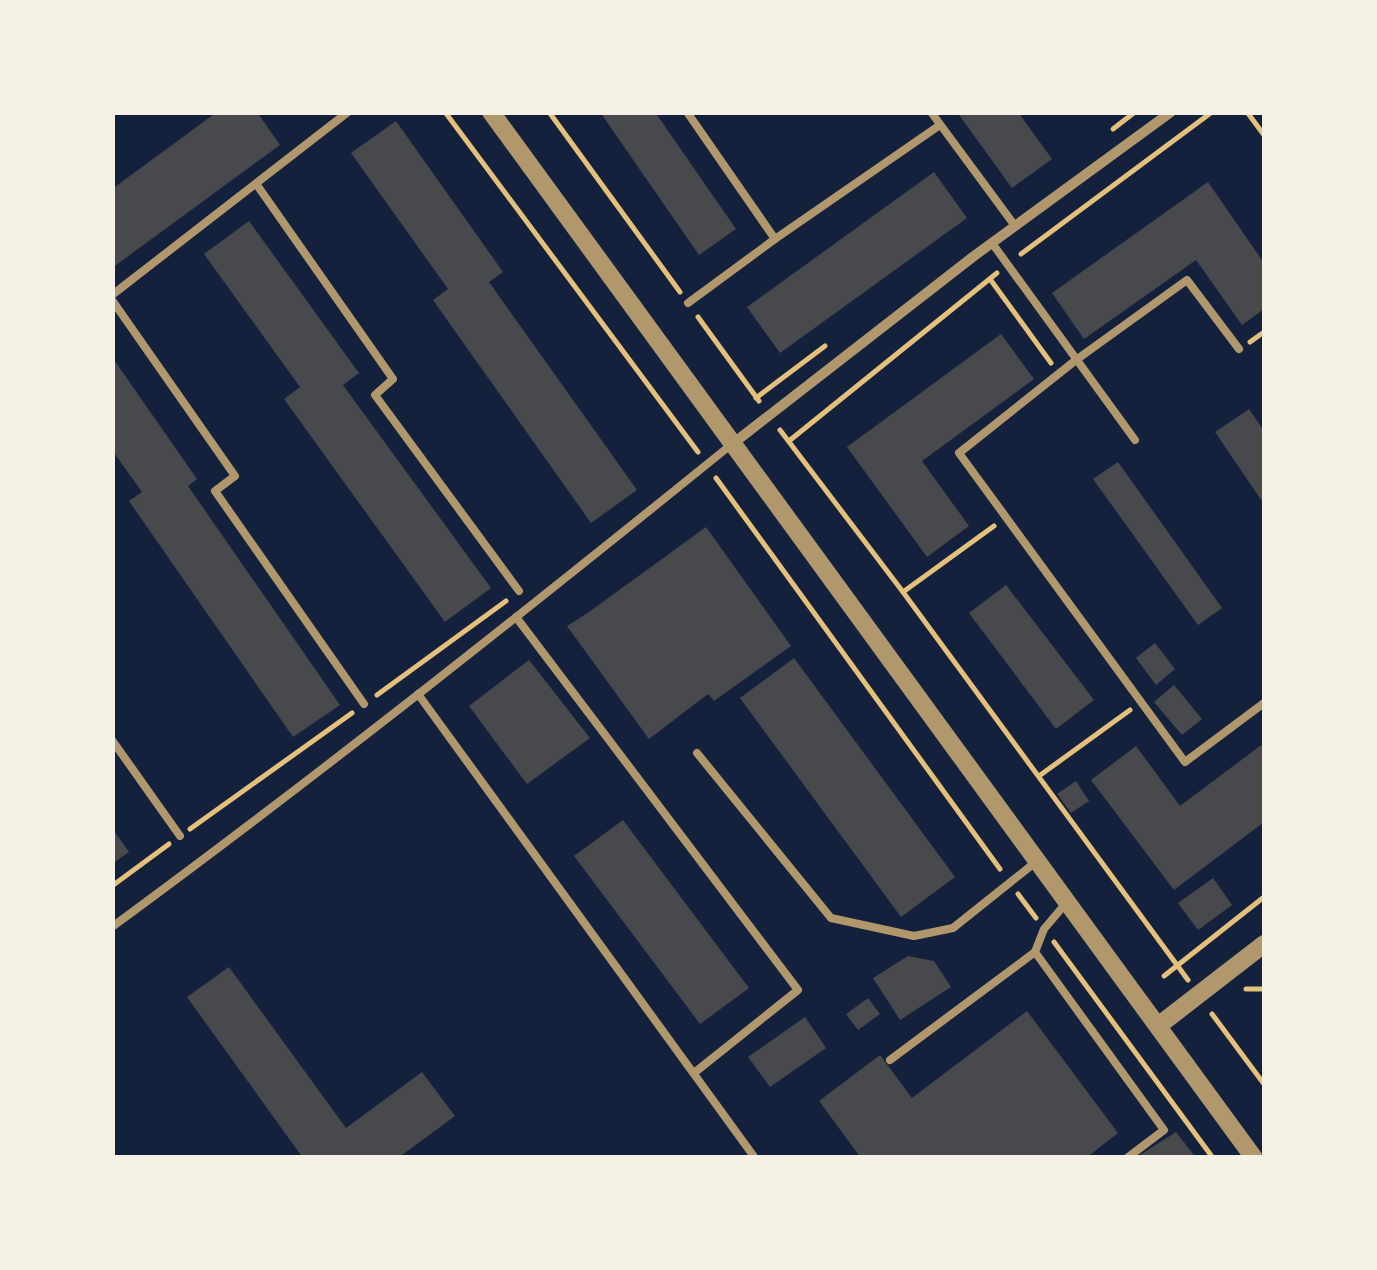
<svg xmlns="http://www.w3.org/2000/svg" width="1377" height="1270" font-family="'Work Sans',sans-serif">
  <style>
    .building { fill: #48494c }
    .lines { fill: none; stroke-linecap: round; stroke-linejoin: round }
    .path { stroke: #e5c07b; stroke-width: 5 }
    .service { stroke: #b1986c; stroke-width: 8 }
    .minor { stroke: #b1986c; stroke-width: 10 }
    .tertiary { stroke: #b1986c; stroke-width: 18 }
  </style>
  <rect width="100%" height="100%" fill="#14213d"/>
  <!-- building -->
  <g class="building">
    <path d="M217 112H257L280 145 112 268V189Z"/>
    <path d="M600 112H655L736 229 699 255Z"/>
    <path d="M957 112H1018L1052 159 1012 188Z"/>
    <path d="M396 121 503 272 489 282 637 490 591 523 433 300 448 289 351 153Z"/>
    <path d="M934 172 967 218 780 353 747 307Z"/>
    <path d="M1208 182 1264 263V309L1242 325 1196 260 1084 339 1052 293Z"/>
    <path d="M249 221 359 373 343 385 491 588 445 622 284 399 300 387 204 254Z"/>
    <path d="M1001 334 1034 379 922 461 969 526 927 557 847 447Z"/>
    <path d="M112 357 197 479 188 486 340 705 293 737 129 501 142 492 112 450Z"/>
    <path d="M1249 409 1264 431V504L1215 432Z"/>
    <path d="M1118 462 1222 608 1198 625 1093 479Z"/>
    <path d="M706 527 791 646 714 701 708 694 649 739 567 626 589 612Z"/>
    <path d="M1006 585 1094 700 1056 729 969 613Z"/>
    <path d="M1155 643 1175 669 1156 685 1136 658Z"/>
    <path d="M794 658 955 877 901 917 740 698Z"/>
    <path d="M529 660 590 738 527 784 469 706Z"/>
    <path d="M1174 685 1202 719 1182 735 1154 702Z"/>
    <path d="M1264 743V822L1174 890 1091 780 1136 746 1180 806Z"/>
    <path d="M1076 781 1089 801 1071 813 1057 794Z"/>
    <path d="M623 820 749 988 700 1024 574 856Z"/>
    <path d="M112 828 129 852 112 864Z"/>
    <path d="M1213 878 1232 905 1198 930 1178 903Z"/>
    <path d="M908 956 934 961 951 987 900 1020 873 978Z"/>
    <path d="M229 967 346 1128 422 1072 455 1116 398 1158H303L187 997Z"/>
    <path d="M868 998 880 1014 858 1030 846 1014Z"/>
    <path d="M1027 1011 1118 1133 1086 1158H861L819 1101 880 1055 912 1098Z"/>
    <path d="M805 1017 826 1048 770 1087 748 1057Z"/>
    <path d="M1176 1132 1196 1158H1142L1140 1155Z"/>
  </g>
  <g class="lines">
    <!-- path -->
    <g class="path">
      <path d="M445 112 698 452"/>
      <path d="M549 112 680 292"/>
      <path d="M1247 112 1264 135"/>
      <path d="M1113 129 1135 112"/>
      <path d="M1021 254 1212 112"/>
      <path d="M990 279 1051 363"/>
      <path d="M698 317 759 401"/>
      <path d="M1250 342 1264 332"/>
      <path d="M756 398 825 346"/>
      <path d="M780 430 903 592 1188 980"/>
      <path d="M789 441 997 273"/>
      <path d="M716 478 1000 869"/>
      <path d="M903 592 994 526"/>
      <path d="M377 695 506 601"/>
      <path d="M1039 776 1130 710"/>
      <path d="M190 829 352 713"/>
      <path d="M112 886 169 844"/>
      <path d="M1018 894 1036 918"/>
      <path d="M1054 942 1213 1158"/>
      <path d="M1164 976 1264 897"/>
      <path d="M1246 989H1264"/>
      <path d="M1212 1014 1264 1084"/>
    </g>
    <!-- service -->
    <g class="service">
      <path d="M687 112 775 239"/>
      <path d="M931 112 1015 226"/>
      <path d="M257 185 393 379 375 395 519 591"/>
      <path d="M992 243 1135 440"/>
      <path d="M112 295 348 112"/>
      <path d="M112 300 235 476 215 491 364 704"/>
      <path d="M688 303 775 239 940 125"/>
      <path d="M1239 349 1187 280 1076 360 959 453 1185 762 1264 703"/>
      <path d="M516 617 798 990 694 1073"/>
      <path d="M418 694 755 1158"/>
      <path d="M112 740 180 836"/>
      <path d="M697 753 831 918 914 936 953 928 1037 861"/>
      <path d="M1067 902 1044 929 1035 952 1164 1130 1127 1158"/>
      <path d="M112 927C323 772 528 609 732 444"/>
      <path d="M890 1060 1035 952"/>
    </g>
    <!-- minor -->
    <path class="minor" d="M735 442 974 256 1171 112"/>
    <!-- tertiary -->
    <g class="tertiary">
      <path d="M491 112C747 460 999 810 1254 1158"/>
      <path d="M1158 1026 1264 944"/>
    </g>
  </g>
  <!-- border -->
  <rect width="1377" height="1270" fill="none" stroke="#f6f1e7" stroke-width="230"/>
</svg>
